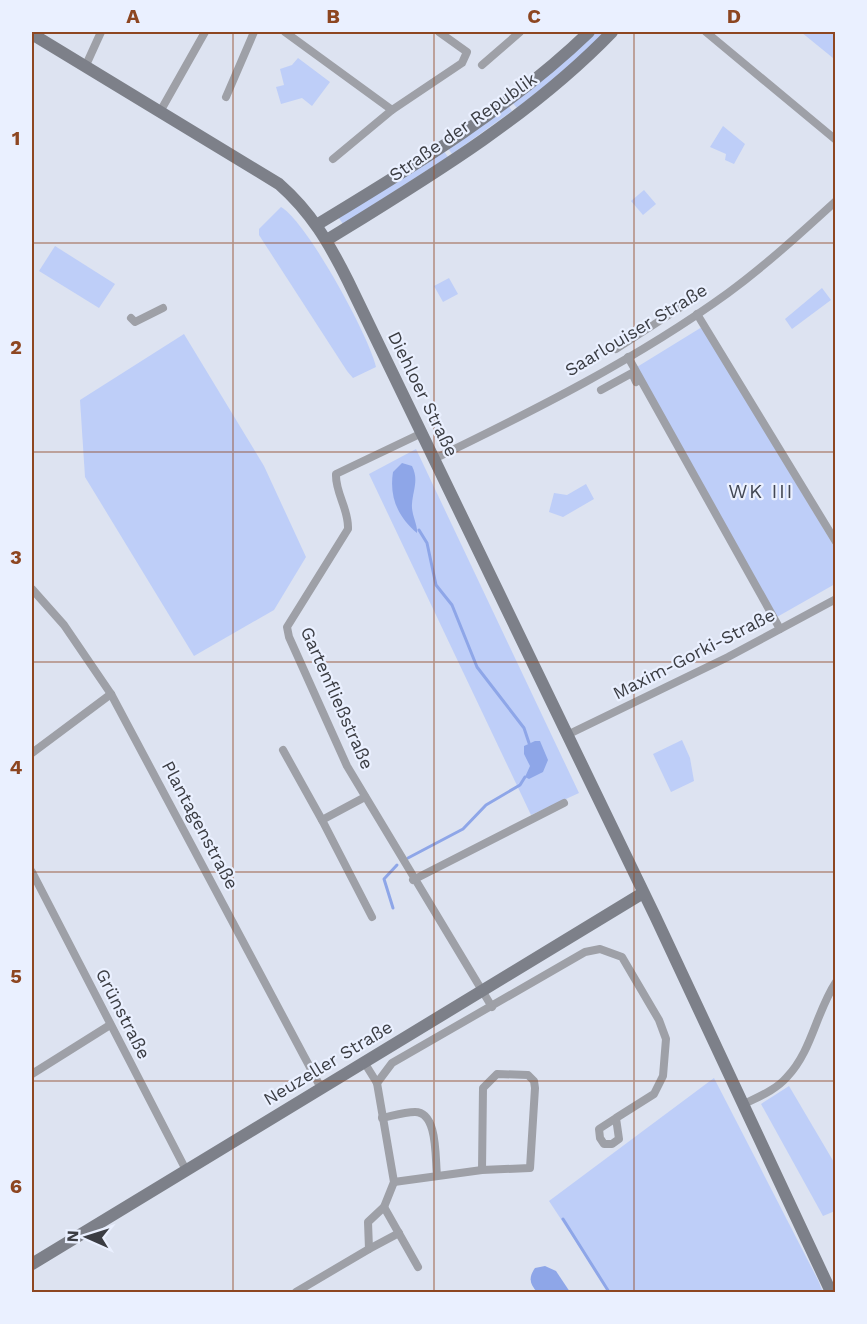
<svg xmlns="http://www.w3.org/2000/svg" width="867" height="1324" font-family="'Work Sans',sans-serif">
  <style>
    .green { fill: #becef8 }
    .water { fill: #8ea6e8 }
    .lines { fill: none; stroke-linecap: round; stroke-linejoin: round }
    .stream { stroke: #8ea6e8; stroke-width: 3 }
    .street { stroke: #9ea0a7; stroke-width: 8 }
    .secondary { stroke: #7d8089; stroke-width: 12 }
    .grid { fill: none; stroke: #8d4621; stroke-width: 1.5; stroke-opacity: 0.55 }
    .labels { text-anchor: middle; stroke-width: 4.5; stroke-linejoin: round; paint-order: stroke }
    .street-label { font-size: 18px; fill: #3b3d43; stroke: #eaf0ff }
    .neighbourhood-label { font-size: 20px; letter-spacing: 1.5px; fill: #434854; stroke: #eaf0ff }
    .neatline { fill: none; stroke: #8d4621; stroke-width: 2 }
    .grid-label { font-size: 20px; text-anchor: middle; font-weight: bold; fill: #8d4621 }
  </style>
  <rect width="100%" height="100%" fill="#dde3f1"/>
  <!-- green -->
  <g class="green">
    <path d="M595 32H606L569 67 517 108 512 102Z"/>
    <path d="M801 32H835V60L833 58Z"/>
    <path d="M298 58 330 82 312 106 302 98 281 104 276 87 284 85 280 69 292 65Z"/>
    <path d="M508 105 512 111 452 154 447 147Z"/>
    <path d="M723 126 745 144 734 164 725 160 726 154 710 147Z"/>
    <path d="M443 150 448 157 343 224 338 217Z"/>
    <path d="M644 190 656 204 643 215 631 201Z"/>
    <path d="M281 207C307 222 369 336 376 367L353 378 347 371 259 235V229Z"/>
    <path d="M55 246 115 284 99 308 39 271Z"/>
    <path d="M449 278 458 294 443 302 434 286Z"/>
    <path d="M822 288 831 300 792 329 785 319Z"/>
    <path d="M702 327 835 548V584L777 617 637 367Z"/>
    <path d="M184 334 264 466 306 557 274 610 194 656 85 477 80 400Z"/>
    <path d="M416 449 579 793 531 815 369 474Z"/>
    <path d="M586 484 594 499 563 517 549 512 554 493 567 495Z"/>
    <path d="M682 740 690 758 694 781 671 792 653 754Z"/>
    <path d="M714 1078 818 1280 823 1292H609L549 1201Z"/>
    <path d="M789 1086 835 1164V1211L823 1216 761 1104Z"/>
  </g>
  <!-- water -->
  <g class="water">
    <path d="M402 463 412 466C419 480 413 490 412 504 411 514 418 525 417 533 398 517 389 497 393 472Z"/>
    <path d="M535 741H540L548 760 543 772 529 779 525 777 530 766 524 754V746Z"/>
    <path d="M545 1266 556 1271 570 1292H537C530 1284 528 1278 535 1268Z"/>
  </g>
  <g class="lines">
    <!-- stream -->
    <g class="stream">
      <path d="M419 530 427 543 436 585 452 605 477 667 524 728 529 743"/>
      <path d="M408 858 463 829 486 805 520 785 525 777"/>
      <path d="M393 908 384 879 397 865"/>
      <path d="M563 1219 609 1292"/>
    </g>
    <!-- street -->
    <g class="street">
      <path d="M285 32 392 110 462 63 467 52 439 32"/>
      <path d="M706 32 836 140"/>
      <path d="M86 65 101 32"/>
      <path d="M482 65 520 32"/>
      <path d="M226 97 254 32"/>
      <path d="M161 110 205 32"/>
      <path d="M333 159 392 110"/>
      <path d="M697 314 836 542"/>
      <path d="M131 318 135 322 163 308"/>
      <path d="M616 349 695 298"/>
      <path d="M628 357 780 629"/>
      <path d="M601 390 632 373 636 382"/>
      <path d="M422 433 336 474C335 493 349 509 348 529L287 627 289 637 347 766 492 1007"/>
      <path d="M434 459C535 410 637 359 728 293 766 265 801 233 836 201"/>
      <path d="M32 589 64 625 111 694 321 1088"/>
      <path d="M567 735 728 657 836 599"/>
      <path d="M283 750 322 820 365 797"/>
      <path d="M32 753 111 694"/>
      <path d="M322 820 372 917"/>
      <path d="M32 872 186 1170"/>
      <path d="M413 880 564 803"/>
      <path d="M32 1074 110 1025"/>
      <path d="M377 1083 392 1063 585 952 600 949 622 957 659 1020 666 1039 663 1076 654 1094 616 1118 619 1139 612 1144H604L600 1138 599 1129 616 1118"/>
      <path d="M744 1104C758 1097 776 1090 787 1077 812 1051 816 1012 836 982"/>
      <path d="M382 1118C392 1116 404 1112 415 1112 438 1112 435 1158 437 1175"/>
      <path d="M394 1182 482 1170 530 1168 535 1088 534 1081 528 1075 497 1074 483 1088 482 1170"/>
      <path d="M384 1207 418 1267"/>
      <path d="M369 1249 399 1233"/>
      <path d="M296 1292 369 1249 368 1222 384 1207 394 1182 377 1083 364 1062"/>
    </g>
    <!-- secondary -->
    <g class="secondary">
      <path d="M32 34 279 184C311 212 329 243 348 281L655 916 831 1292"/>
      <path d="M318 224C412 167 509 109 589 32"/>
      <path d="M327 240C426 179 531 116 612 32"/>
      <path d="M32 1264 643 893"/>
    </g>
  </g>
  <!-- grid -->
  <path class="grid" d="M233 32V1292M434 32V1292M634 32V1292M32 243H836M32 452H836M32 662H836M32 872H836M32 1081H836"/>
  <g class="labels">
    <!-- street labels -->
    <g class="street-label">
      <text transform="translate(463 127) rotate(-35)" y="6">Straße der Republik</text>
      <text transform="translate(636 330) rotate(-31)" y="6">Saarlouiser Straße</text>
      <text transform="translate(423 394) rotate(64)" y="6">Diehloer Straße</text>
      <text transform="translate(694 654) rotate(-27)" y="6">Maxim-Gorki-Straße</text>
      <text transform="translate(337 698) rotate(66)" y="6">Gartenfließstraße</text>
      <text transform="translate(200 825) rotate(62)" y="6">Plantagenstraße</text>
      <text transform="translate(123 1014) rotate(63)" y="6">Grünstraße</text>
      <text transform="translate(328 1063) rotate(-31)" y="6">Neuzeller Straße</text>
    </g>
    <!-- neighbourhood labels -->
    <g class="neighbourhood-label">
      <text x="761" y="498">WK III</text>
    </g>
  </g>
  <!-- border -->
  <rect width="867" height="1324" fill="none" stroke="#eaf0ff" stroke-width="66"/>
  <!-- north arrow -->
  <g transform="translate(87 1237) rotate(273)" stroke="#eaf0ff" stroke-width="4.5" paint-order="stroke">
  <path d="M0-4.5L10 22L0 15L-10 22Z" fill="#3b3d43"/>
  <text y="-9" font-size="16" font-weight="bold" text-anchor="middle" fill="#3b3d43">N</text>
  </g>
  <rect x="33" y="33" width="801" height="1258" class="neatline"/>
  <g class="grid-label">
    <text x="133" y="23">A</text>
    <text x="333" y="23">B</text>
    <text x="534" y="23">C</text>
    <text x="734" y="23">D</text>
    <text x="16" y="145">1</text>
    <text x="16" y="354">2</text>
    <text x="16" y="564">3</text>
    <text x="16" y="774">4</text>
    <text x="16" y="983">5</text>
    <text x="16" y="1193">6</text>
  </g>
</svg>
